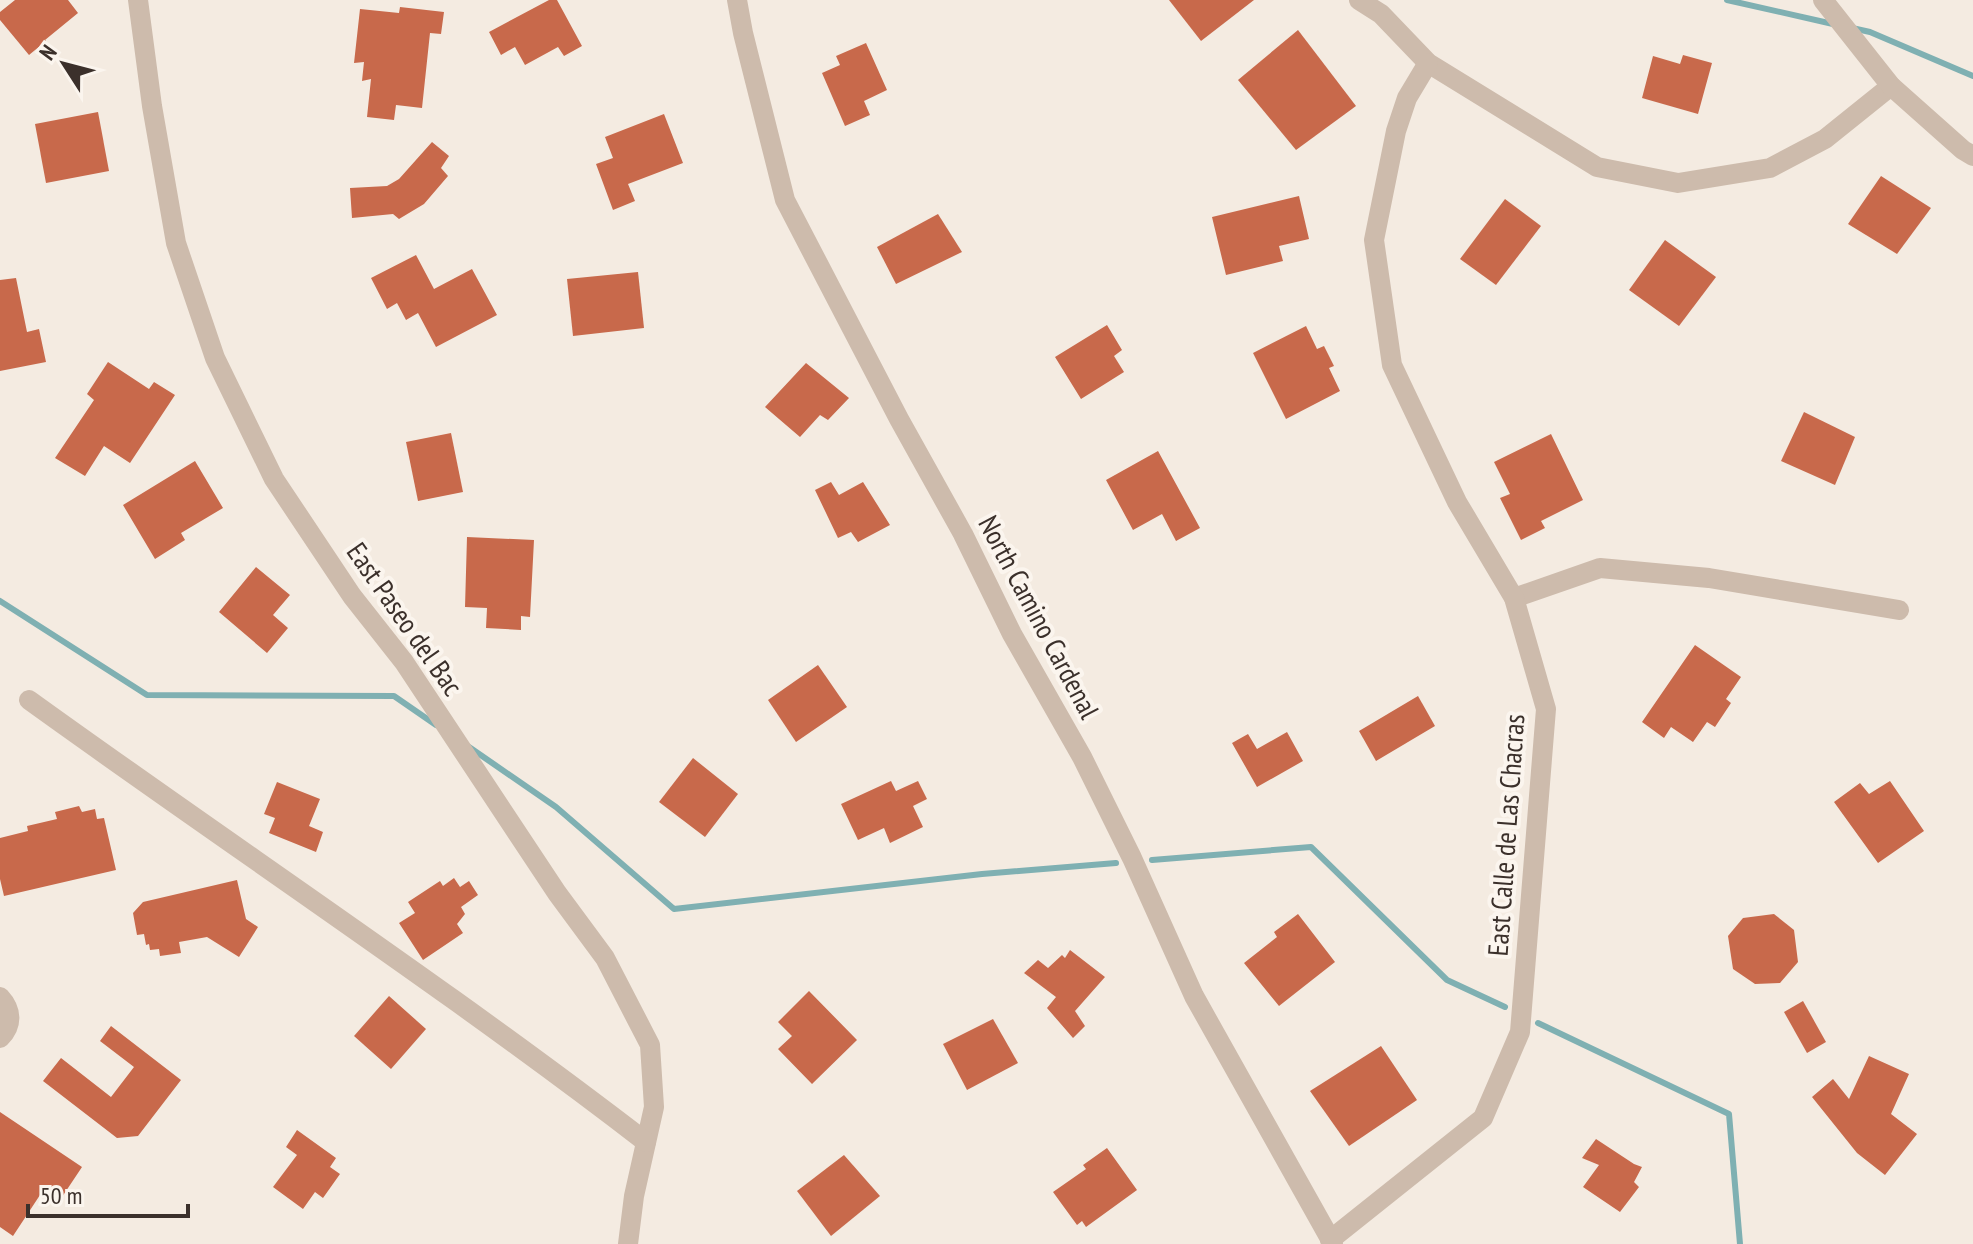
<svg xmlns="http://www.w3.org/2000/svg" width="1973" height="1244" font-family="'PT Sans Narrow',sans-serif">
  <style>
    .lines { fill: none; stroke-linecap: round; stroke-linejoin: round }
    .stream { stroke: #7fb0b2; stroke-width: 6 }
    .building { fill: #c8694b }
    .minor { stroke: #cdbbac; stroke-width: 20 }
    .labels { text-anchor: middle; stroke-width: 8; stroke-linejoin: round; paint-order: stroke }
    .street-label { font-size: 28px; fill: #3b302b; stroke: #fbf5ee }
  </style>
  <rect width="100%" height="100%" fill="#f4ebe1"/>
  <g class="lines">
    <!-- stream -->
    <g class="stream">
      <path d="M1727 0 1833 24"/>
      <path d="M1852 28 1870 32 1973 76"/>
      <path d="M0 601 147 695 394 696 436 725"/>
      <path d="M469 747 556 807 674 909 982 874 1116 863"/>
      <path d="M1152 860 1311 847 1447 980 1505 1007"/>
      <path d="M1538 1023 1729 1114 1740 1244"/>
    </g>
  </g>
  <!-- building -->
  <g class="building">
    <path d="M15 0H68L78 13 45 40 46 41 29 55 0 20V12Z"/>
    <path d="M549 0H557L582 46 564 56 558 47 525 65 515 47 501 55 489 32Z"/>
    <path d="M1169 0H1254L1201 41Z"/>
    <path d="M400 7 444 12 441 34 430 33 422 108 396 105 394 120 367 117 371 79 362 81 364 62 354 63 360 9 399 13Z"/>
    <path d="M1298 30 1356 106 1296 150 1238 80Z"/>
    <path d="M866 43 887 90 864 101 870 115 845 126 822 73 840 65 836 56Z"/>
    <path d="M1683 55 1712 63 1698 114 1642 98 1653 56 1680 64Z"/>
    <path d="M98 112 109 171 46 183 35 124Z"/>
    <path d="M664 114 683 163 628 184 635 201 613 210 596 164 613 158 605 137Z"/>
    <path d="M432 142 449 156 441 168 448 176 424 204 399 219 393 214 352 218 350 188 387 186 399 179Z"/>
    <path d="M1881 176 1931 208 1897 254 1848 224Z"/>
    <path d="M1299 196 1309 239 1279 246 1283 261 1226 275 1212 217Z"/>
    <path d="M1505 199 1541 226 1496 285 1460 259Z"/>
    <path d="M938 214 962 252 896 284 877 247Z"/>
    <path d="M1665 240 1716 277 1679 326 1629 290Z"/>
    <path d="M416 255 434 289 472 269 497 315 436 347 418 313 406 320 397 303 387 309 371 278Z"/>
    <path d="M638 272 644 328 573 336 567 279Z"/>
    <path d="M16 278 27 332 39 329 46 362 0 371V280Z"/>
    <path d="M1107 325 1122 350 1114 356 1124 372 1081 399 1055 357Z"/>
    <path d="M1306 326 1317 349 1324 346 1334 366 1329 368 1340 391 1286 419 1253 353Z"/>
    <path d="M108 362 149 389 154 382 175 395 130 463 104 446 85 476 55 458 94 400 87 394Z"/>
    <path d="M806 363 849 398 828 420 820 415 800 437 765 407Z"/>
    <path d="M1804 412 1855 437 1835 485 1781 461Z"/>
    <path d="M451 433 463 492 418 501 406 442Z"/>
    <path d="M1551 434 1583 500 1541 521 1545 528 1521 540 1500 498 1510 494 1494 462Z"/>
    <path d="M1158 451 1200 528 1176 541 1162 514 1133 530 1106 480Z"/>
    <path d="M195 461 223 508 181 533 185 540 155 559 123 505Z"/>
    <path d="M831 482 839 495 863 482 890 525 858 542 851 532 838 538 815 490Z"/>
    <path d="M467 537 534 540 530 617 521 616V630L486 628 487 608 465 607Z"/>
    <path d="M256 567 290 595 273 615 288 628 267 653 219 612Z"/>
    <path d="M1695 645 1741 677 1726 699 1731 703 1715 727 1707 722 1693 742 1671 727 1664 738 1642 722Z"/>
    <path d="M818 665 847 707 796 742 768 700Z"/>
    <path d="M1418 696 1435 726 1376 761 1359 731Z"/>
    <path d="M1287 732 1303 761 1257 787 1232 743 1248 734 1257 749Z"/>
    <path d="M693 758 738 794 705 837 659 802Z"/>
    <path d="M891 781 896 791 918 781 927 799 913 806 923 827 890 843 884 828 858 840 841 804Z"/>
    <path d="M1890 781 1924 831 1878 863 1834 802 1860 783 1869 794Z"/>
    <path d="M277 782 320 799 309 826 323 832 316 852 269 833 275 818 264 814Z"/>
    <path d="M79 806 82 812 95 809 97 819 104 818 116 870 4 896 0 879V838L28 831 27 826 57 819 55 812Z"/>
    <path d="M454 878 460 887 469 881 478 895 461 907 465 914 457 924 463 933 423 960 399 923 415 913 408 902 440 881 443 886Z"/>
    <path d="M237 880 246 919 258 927 239 957 207 937 179 942 181 953 160 956 159 949 150 950 149 944 146 945 144 934 137 935 133 913 143 902Z"/>
    <path d="M1298 914 1335 962 1279 1006 1244 963 1277 937 1274 932Z"/>
    <path d="M1774 914 1794 930 1798 962 1780 983 1755 984 1733 969 1728 936 1743 918Z"/>
    <path d="M1070 950 1105 977 1075 1011 1085 1026 1073 1038 1047 1008 1056 997 1024 973 1038 960 1048 968 1062 955 1065 958Z"/>
    <path d="M809 991 857 1040 812 1084 778 1049 792 1036 778 1022Z"/>
    <path d="M389 996 426 1029 391 1069 354 1036Z"/>
    <path d="M1803 1001 1826 1042 1807 1053 1784 1012Z"/>
    <path d="M993 1019 1018 1063 967 1090 943 1044Z"/>
    <path d="M111 1026 181 1080 138 1136 117 1138 43 1081 61 1058 111 1097 134 1067 100 1041Z"/>
    <path d="M1381 1046 1417 1100 1349 1146 1310 1091Z"/>
    <path d="M1869 1056 1909 1074 1891 1114 1917 1134 1885 1175 1857 1153 1812 1097 1833 1079 1849 1099Z"/>
    <path d="M0 1112 82 1167 56 1206 40 1195 13 1236 0 1227Z"/>
    <path d="M297 1130 336 1158 330 1167 340 1174 323 1198 315 1192 303 1209 273 1187 297 1155 286 1147Z"/>
    <path d="M1596 1139 1634 1164 1642 1167 1634 1182 1639 1187 1620 1212 1583 1187 1599 1165 1582 1158Z"/>
    <path d="M1107 1148 1137 1190 1086 1227 1082 1221 1077 1225 1053 1192 1086 1169 1083 1165Z"/>
    <path d="M844 1155 880 1196 831 1236 797 1191Z"/>
  </g>
  <g class="lines">
    <!-- minor -->
    <g class="minor">
      <path d="M138 0 152 106 176 243 215 358 274 479 352 596 404 662 557 893 605 958 650 1045 654 1107 634 1196 628 1244"/>
      <path d="M737 0 743 33 785 200 899 419 963 534 1012 634 1082 757 1132 858 1194 996 1333 1244"/>
      <path d="M1359 0 1381 14 1428 63 1597 167 1678 183 1770 168 1825 139 1891 86"/>
      <path d="M1823 0 1891 86 1963 150 1973 156"/>
      <path d="M1514 598 1600 568 1709 578 1899 610"/>
      <path d="M29 700C234 848 446 988 646 1142"/>
      <path d="M0 997C12 1010 13 1025 0 1038"/>
      <path d="M1330 1240 1483 1118 1520 1032 1546 709 1514 598 1457 502 1392 365 1374 240 1396 131 1407 98 1428 63"/>
    </g>
  </g>
  <g class="labels">
    <!-- street labels -->
    <g class="street-label">
      <text transform="translate(1039 617) rotate(62)" y="10">North Camino Cardenal</text>
      <text transform="translate(405 619) rotate(55)" y="10">East Paseo del Bac</text>
      <text transform="translate(1506 835) rotate(-86)" y="10">East Calle de Las Chacras</text>
    </g>
  </g>
  <!-- north arrow -->
  <g transform="translate(64 64) rotate(306)" stroke="#fbf5ee" stroke-width="6" paint-order="stroke">
  <path d="M0-6L14 30L0 20L-14 30Z" fill="#3b302b"/>
  <text y="-12" font-size="22" font-weight="bold" text-anchor="middle" fill="#3b302b">N</text>
  </g>
  <!-- scale -->
  <path d="M28 1204v12h160v-12" fill="none" stroke="#3b302b" stroke-width="4"/>
  <text x="40" y="1204" font-size="24" fill="#3b302b" stroke="#fbf5ee" stroke-width="6" paint-order="stroke">50 m</text>
</svg>
